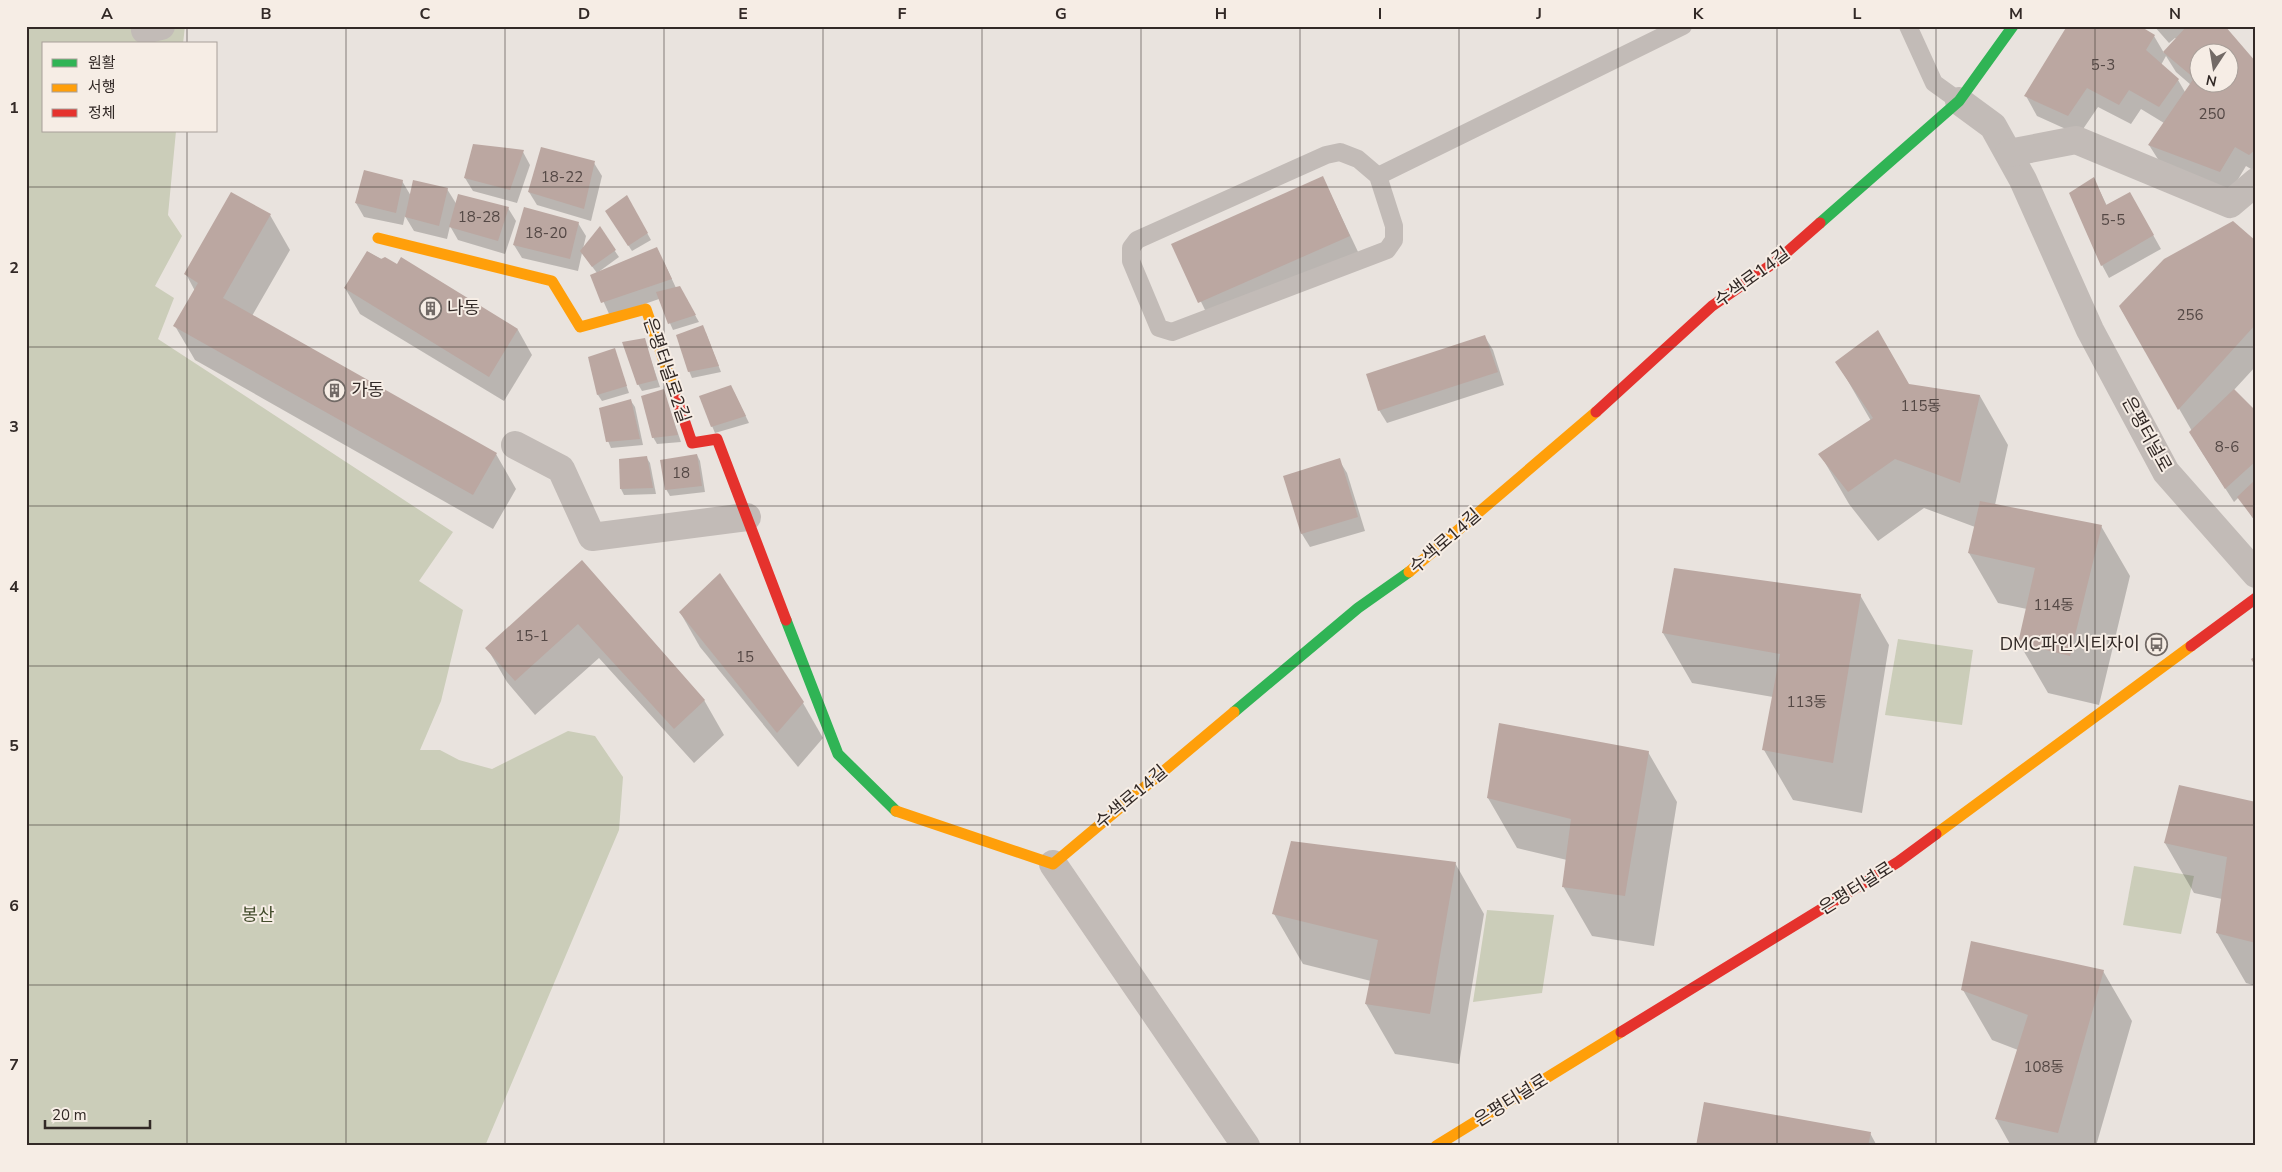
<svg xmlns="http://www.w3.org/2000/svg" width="2282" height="1172" font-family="'Nunito Sans','Noto Sans KR',sans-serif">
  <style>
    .green { fill: #cbcdb9 }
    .shadow { fill: #0003; fill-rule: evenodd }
    .building { fill: #bba7a1; fill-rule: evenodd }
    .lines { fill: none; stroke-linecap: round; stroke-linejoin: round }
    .lane { stroke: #c2bbb7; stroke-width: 18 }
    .street { stroke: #c2bbb7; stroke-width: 28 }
    .fast { stroke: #30b455; stroke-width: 11 }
    .slow { stroke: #ff9f0a; stroke-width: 11 }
    .jam { stroke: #e5322d; stroke-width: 11 }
    .grid { fill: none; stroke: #322926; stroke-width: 1; stroke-opacity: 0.55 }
    .labels { text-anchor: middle; stroke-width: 4; stroke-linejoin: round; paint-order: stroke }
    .number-label { font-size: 15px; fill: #544845 }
    .street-label { font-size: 18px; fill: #322926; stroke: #f6ede5 }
    .poi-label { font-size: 18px; fill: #322926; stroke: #f6ede5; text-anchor: start }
    .park-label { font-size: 18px; fill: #444d2d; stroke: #f6ede5 }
    .neatline { fill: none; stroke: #322926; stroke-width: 2 }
    .grid-label { font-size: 16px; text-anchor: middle; font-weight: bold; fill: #322926 }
  </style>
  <rect width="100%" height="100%" fill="#e9e3de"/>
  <!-- green -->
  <g class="green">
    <path d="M26 26H185L183 44H44V131H176L168 215 182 236 155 286 174 298 158 339 453 532 419 581 463 610 441 701 420 750H440L459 760 492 769 568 731 595 736 623 777 619 830 485 1146H26Z"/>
    <path d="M1898 639 1973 650 1962 725 1885 715Z"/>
    <path d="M2134 866 2194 876 2181 934 2123 925Z"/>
    <path d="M1487 910 1554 915 1542 993 1473 1002Z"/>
  </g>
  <!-- shadow -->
  <g class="shadow">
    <path d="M2137 26 2154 36 2164 53 2177 39 2175 38 2169 43 2154 26H2223L2256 64V172L2246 166 2231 191 2161 164 2149 145 2164 123 2141 109 2131 124 2098 107 2079 135 2037 116 2026 96ZM2200 52H2230V82H2200ZM2166 56 2176 72 2191 85 2185 92 2178 80 2161 65Z"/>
    <path d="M523 152 530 165 517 203 473 191 465 178Z"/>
    <path d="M594 163 602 176 591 221 537 205 529 192Z"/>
    <path d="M1323 178 1360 256 1211 322 1173 245Z"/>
    <path d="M2094 179 2107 206 2130 194 2161 249 2109 278 2102 265Z"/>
    <path d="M402 181 411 196 447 189 457 205 508 208 516 221 505 254 458 240 450 226 447 239 414 231 405 216 403 225 364 217 356 203Z"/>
    <path d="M627 197 651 240 632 251 610 217Z"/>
    <path d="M270 215 290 250 252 316 496 454 516 489 493 529 195 360 175 326 195 291 186 274Z"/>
    <path d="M578 223 586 236 583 249 599 228 619 257 597 273 582 253 578 271 522 258 514 245Z"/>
    <path d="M2256 242V366L2233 391 2256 413V523L2239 497 2234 502 2198 446 2192 431 2120 307Z"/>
    <path d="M368 252 518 330 532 355 504 401 360 314 345 288Z"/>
    <path d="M664 262 676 288 683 294 699 322 673 330 659 299 610 316 592 276Z"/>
    <path d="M706 333 721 372 692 378 689 371Z"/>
    <path d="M1485 337 1493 350 1504 385 1387 423 1379 410Z"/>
    <path d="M644 339 660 387 642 391 638 384Z"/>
    <path d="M614 350 629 393 602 401 598 395 590 358Z"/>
    <path d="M1837 362 1909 385 1980 396 2008 445 1995 505 2101 526 2130 576 2099 705 2048 693 2019 643 2027 609 1998 603 1969 553 1975 527 1924 508 1878 541 1849 504 1820 454 1871 421Z"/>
    <path d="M663 390 681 442 657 444 653 437Z"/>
    <path d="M734 392 749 423 715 433 712 426Z"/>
    <path d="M631 401 635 407 643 445 611 448 608 441Z"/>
    <path d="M697 455 700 461 705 492 670 496 666 489Z"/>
    <path d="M646 457 650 463 656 494 624 495 621 489Z"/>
    <path d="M1339 460 1347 473 1365 531 1310 547 1302 534 1285 477Z"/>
    <path d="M582 562 704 700 724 735 694 763 599 658 535 715 507 682 487 648Z"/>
    <path d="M1860 595 1889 645 1862 813 1793 800 1764 750 1773 697 1692 683 1663 633Z"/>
    <path d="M680 612 803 703 823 738 798 767 700 647Z"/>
    <path d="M1648 752 1677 802 1654 946 1592 936 1563 886 1567 860 1517 848 1488 798Z"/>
    <path d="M2180 786 2256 803V986L2246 983 2217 933 2222 899 2194 893 2165 843Z"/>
    <path d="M1455 863 1484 914 1459 1064 1395 1054 1366 1004 1371 981 1303 964 1274 914Z"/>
    <path d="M2103 971 2132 1021 2096 1146H2011L1996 1119 2018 1050 1992 1040 1963 990Z"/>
    <path d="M1870 1133 1877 1146H1698Z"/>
  </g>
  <!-- building -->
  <g class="building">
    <path d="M2067 26H2140L2155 35 2146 50 2179 79 2159 107 2129 90 2119 105 2087 88 2068 116 2024 96Z"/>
    <path d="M2187 26H2225L2256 62V149L2249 155 2235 147 2220 172 2148 145 2194 78 2163 52ZM2200 52H2230V82H2200Z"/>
    <path d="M473 144 524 150 510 190 464 178Z"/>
    <path d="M541 147 595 161 584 209 528 192Z"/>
    <path d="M364 170 403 180 396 213 355 203Z"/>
    <path d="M1323 176 1350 236 1198 303 1171 244Z"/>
    <path d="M2094 177 2106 205 2130 192 2154 235 2101 266 2069 193Z"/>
    <path d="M413 180 448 188 439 226 405 217Z"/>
    <path d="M231 192 271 214 223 298 497 453 473 495 173 326 198 283 184 274Z"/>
    <path d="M458 194 509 207 498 241 449 227Z"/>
    <path d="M627 195 648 233 628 246 605 211Z"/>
    <path d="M524 207 579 222 570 259 513 245Z"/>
    <path d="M2233 221 2256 241V324L2178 410 2119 306 2164 259Z"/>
    <path d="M600 226 616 250 592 267 580 251Z"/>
    <path d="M657 247 672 279 601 303 590 275Z"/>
    <path d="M367 251 381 259 385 257 397 264 401 257 518 329 489 377 344 288Z"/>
    <path d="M680 286 696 315 668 324 656 292Z"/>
    <path d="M703 325 719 366 688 372 676 335Z"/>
    <path d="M1878 330 1909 384 1980 395 1960 483 1895 459 1848 492 1818 454 1873 418 1835 362Z"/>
    <path d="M1485 335 1498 372 1378 411 1366 374Z"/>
    <path d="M645 338 657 380 637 385 622 342Z"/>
    <path d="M615 348 627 386 597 395 588 357Z"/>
    <path d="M731 385 746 416 711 427 699 396Z"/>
    <path d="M664 389 678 435 652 438 641 396Z"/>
    <path d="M2234 389 2256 411V461L2225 489 2189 432Z"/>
    <path d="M631 399 640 439 606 442 599 408Z"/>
    <path d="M697 454 702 486 665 490 660 460Z"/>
    <path d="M647 456 653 488 620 489 619 459Z"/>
    <path d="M1340 458 1358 517 1301 534 1283 476Z"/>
    <path d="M2256 479V522L2237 497Z"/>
    <path d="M1980 501 2102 525 2070 656 2018 643 2035 568 1968 553Z"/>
    <path d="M582 560 705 700 674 729 578 624 515 681 485 648Z"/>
    <path d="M1674 568 1861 594 1833 763 1762 750 1780 654 1662 633Z"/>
    <path d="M720 573 804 702 777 733 679 612Z"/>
    <path d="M2256 656V667L2251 659Z"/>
    <path d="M1499 723 1649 751 1625 896 1562 887 1571 819 1487 798Z"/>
    <path d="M2179 785 2256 802V943L2216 933 2227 857 2164 843Z"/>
    <path d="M1291 841 1456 862 1430 1014 1365 1004 1378 940 1272 914Z"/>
    <path d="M1971 941 2104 970 2058 1133 1995 1119 2028 1015 1961 990Z"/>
    <path d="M1704 1102 1871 1132 1868 1146H1696Z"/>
  </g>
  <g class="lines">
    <!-- lane -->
    <g class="lane">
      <path d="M1908 26 1934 83 1959 101"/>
      <path d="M1340 152 1358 159 1378 176 1394 226V240L1387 250 1172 332 1159 328 1131 261V248L1137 240 1326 155Z"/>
      <path d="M1378 176 1683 26"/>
    </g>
    <!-- street -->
    <g class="street">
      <path d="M145 30 161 26"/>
      <path d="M1959 101 1993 126 2023 180 2090 330 2166 472 2256 574"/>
      <path d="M2009 153 2076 140 2230 204 2256 182"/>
      <path d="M515 445 561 469 592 537 747 517"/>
      <path d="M1053 864 1246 1146"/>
    </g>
    <!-- fast -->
    <g class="fast">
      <path d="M1820 223 1959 101 2013 26"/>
      <path d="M786 620 838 754 896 811"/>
      <path d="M1234 712 1358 608 1409 572"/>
    </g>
    <!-- slow -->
    <g class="slow">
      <path d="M378 238 552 281 580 327 646 309 676 396"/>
      <path d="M1409 572 1596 412"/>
      <path d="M896 811 1053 864 1234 712"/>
      <path d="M1936 834 2191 646"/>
      <path d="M1436 1146 1621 1032"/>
    </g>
    <!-- jam -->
    <g class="jam">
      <path d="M676 396 692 443 717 439 786 620"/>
      <path d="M1596 412 1712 306 1778 260 1820 223"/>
      <path d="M2191 646 2256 598"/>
      <path d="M1621 1032 1898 862 1936 834"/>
    </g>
  </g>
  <!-- grid -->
  <path class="grid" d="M187 26V44M346 26V1146M505 26V1146M664 26V1146M823 26V1146M982 26V1146M1141 26V1146M1300 26V1146M1459 26V1146M1618 26V1146M1777 26V1146M1936 26V1146M2095 26V1146M187 131V1146M26 187H2256M26 347H2256M26 506H2256M26 666H2256M26 825H2256M26 985H2256"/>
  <!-- icons -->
  <defs>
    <symbol id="building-ring" viewBox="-11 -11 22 22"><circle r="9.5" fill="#f6ede5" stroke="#726a66" stroke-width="1.5"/><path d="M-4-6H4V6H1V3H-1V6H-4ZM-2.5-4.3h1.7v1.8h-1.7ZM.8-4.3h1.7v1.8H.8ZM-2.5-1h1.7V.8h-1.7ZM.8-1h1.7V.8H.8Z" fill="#726a66"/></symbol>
    <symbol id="bus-ring" viewBox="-11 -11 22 22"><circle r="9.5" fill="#f6ede5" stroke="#726a66" stroke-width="1.5"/><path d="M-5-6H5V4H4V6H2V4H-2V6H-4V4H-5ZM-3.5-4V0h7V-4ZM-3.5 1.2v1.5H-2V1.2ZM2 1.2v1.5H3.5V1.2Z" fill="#726a66"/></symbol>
  </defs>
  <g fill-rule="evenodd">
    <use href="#building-ring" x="418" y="296" width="25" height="25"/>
    <use href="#building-ring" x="322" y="378" width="25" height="25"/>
    <use href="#bus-ring" x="2144" y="632" width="25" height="25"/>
  </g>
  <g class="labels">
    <!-- number labels -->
    <g class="number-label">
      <text x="2103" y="70">5-3</text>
      <text x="2212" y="119">250</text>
      <text x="562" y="182">18-22</text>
      <text x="479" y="222">18-28</text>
      <text x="2113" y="225">5-5</text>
      <text x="546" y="238">18-20</text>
      <text x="2190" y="320">256</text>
      <text x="1921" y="411">115동</text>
      <text x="2227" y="452">8-6</text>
      <text x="681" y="478">18</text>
      <text x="2054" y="610">114동</text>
      <text x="532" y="641">15-1</text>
      <text x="745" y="662">15</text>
      <text x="1807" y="707">113동</text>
      <text x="2044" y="1072">108동</text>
    </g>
    <!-- street labels -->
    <g class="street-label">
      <text transform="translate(1752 277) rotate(-36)" y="6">수색로14길</text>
      <text transform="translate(667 370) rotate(71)" y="6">은평터널로2길</text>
      <text transform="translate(2147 434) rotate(61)" y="6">은평터널로</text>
      <text transform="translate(1445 541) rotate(-41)" y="6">수색로14길</text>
      <text transform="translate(1131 797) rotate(-40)" y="6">수색로14길</text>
      <text transform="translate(1856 888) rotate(-32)" y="6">은평터널로</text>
      <text transform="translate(1511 1100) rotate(-32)" y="6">은평터널로</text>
    </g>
    <!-- poi labels -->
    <g class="poi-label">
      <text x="447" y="314">나동</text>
      <text x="351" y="396">가동</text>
      <text x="2140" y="650" text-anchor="end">DMC파인시티자이</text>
    </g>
    <!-- park labels -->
    <g class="park-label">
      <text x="258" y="921">봉산</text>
    </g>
  </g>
  <!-- border -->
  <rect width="2282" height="1172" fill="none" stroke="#f6ede5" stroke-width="55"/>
  <!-- legend -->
  <rect x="42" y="42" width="175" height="90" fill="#f6ede5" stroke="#a89f99"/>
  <rect x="52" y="59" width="25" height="8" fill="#30b455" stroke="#a89f99"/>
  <text x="88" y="68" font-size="15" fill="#322926">원활</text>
  <rect x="52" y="84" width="25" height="8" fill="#ff9f0a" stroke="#a89f99"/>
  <text x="88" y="92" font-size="15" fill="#322926">서행</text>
  <rect x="52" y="109" width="25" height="8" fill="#e5322d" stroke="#a89f99"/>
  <text x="88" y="118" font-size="15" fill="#322926">정체</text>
  <!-- north arrow -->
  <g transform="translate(2214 68) rotate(192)"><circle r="24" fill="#f6ede5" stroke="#a89f99"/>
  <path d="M0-4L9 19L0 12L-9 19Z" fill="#726a66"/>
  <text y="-8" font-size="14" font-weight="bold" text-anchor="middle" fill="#322926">N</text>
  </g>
  <!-- scale -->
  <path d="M45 1120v8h105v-8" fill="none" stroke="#322926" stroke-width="2.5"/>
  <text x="52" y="1120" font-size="15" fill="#322926" stroke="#f6ede5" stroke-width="4" paint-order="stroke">20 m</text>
  <rect x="28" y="28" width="2226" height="1116" class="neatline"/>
  <g class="grid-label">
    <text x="107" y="19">A</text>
    <text x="266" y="19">B</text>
    <text x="425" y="19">C</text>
    <text x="584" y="19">D</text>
    <text x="743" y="19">E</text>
    <text x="902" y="19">F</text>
    <text x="1061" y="19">G</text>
    <text x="1221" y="19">H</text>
    <text x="1380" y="19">I</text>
    <text x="1539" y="19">J</text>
    <text x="1698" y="19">K</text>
    <text x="1857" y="19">L</text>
    <text x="2016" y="19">M</text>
    <text x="2175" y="19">N</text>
    <text x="14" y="113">1</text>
    <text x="14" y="273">2</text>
    <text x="14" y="432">3</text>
    <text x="14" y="592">4</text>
    <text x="14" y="751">5</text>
    <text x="14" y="911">6</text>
    <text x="14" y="1070">7</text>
  </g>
</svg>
